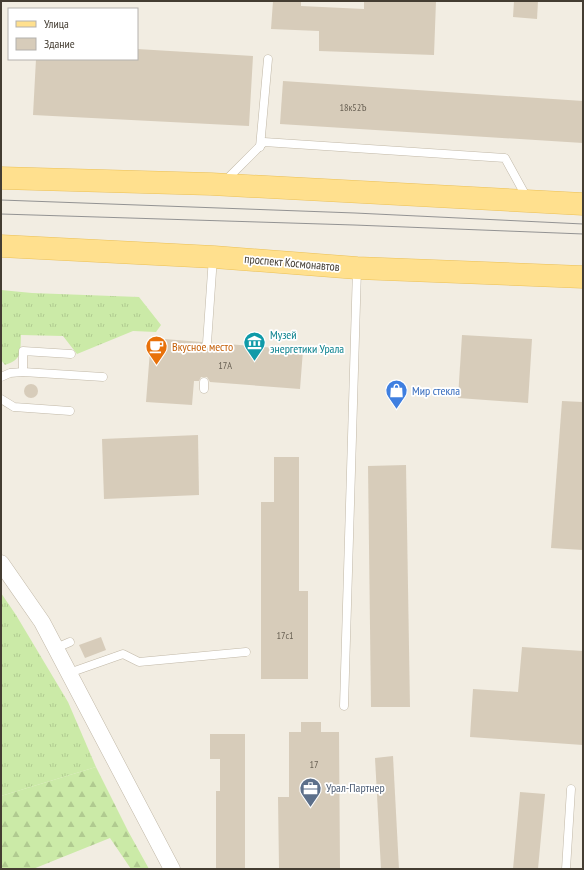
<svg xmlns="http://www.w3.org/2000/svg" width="584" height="870" font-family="'PT Sans Narrow',sans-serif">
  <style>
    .grass { fill: url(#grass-tufts) }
    .forest { fill: url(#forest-firs) }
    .building { fill: #d7ccba }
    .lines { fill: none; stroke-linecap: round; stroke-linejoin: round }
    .lane-casing { stroke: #c1b8a7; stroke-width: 9 }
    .street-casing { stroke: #c1b8a7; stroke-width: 17 }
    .primary-casing { stroke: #ebc057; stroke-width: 23 }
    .lane { stroke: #fff; stroke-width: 8 }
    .street { stroke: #fff; stroke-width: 16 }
    .primary { stroke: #ffe08e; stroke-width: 22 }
    .tram { stroke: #939393; stroke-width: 1 }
    .labels { text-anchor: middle; stroke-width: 3.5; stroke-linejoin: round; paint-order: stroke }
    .number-label { font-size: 10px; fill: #696154 }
    .street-label { font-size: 12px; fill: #443d32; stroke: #fff }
    .culture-label { font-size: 12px; fill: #0d838f; stroke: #fff; text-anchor: start }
    .food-label { font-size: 12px; fill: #c56008; stroke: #fff; text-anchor: start }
    .shop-label { font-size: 12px; fill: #366cbe; stroke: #fff; text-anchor: start }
    .service-label { font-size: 12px; fill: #4e5e75; stroke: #fff; text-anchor: start }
  </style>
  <defs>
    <pattern id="grass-tufts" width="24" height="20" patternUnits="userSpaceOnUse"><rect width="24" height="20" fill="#cbeaa7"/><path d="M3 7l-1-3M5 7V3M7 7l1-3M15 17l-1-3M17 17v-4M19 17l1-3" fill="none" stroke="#b0ca90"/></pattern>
    <pattern id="forest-firs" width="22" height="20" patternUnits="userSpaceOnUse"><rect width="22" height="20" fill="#cbeaa7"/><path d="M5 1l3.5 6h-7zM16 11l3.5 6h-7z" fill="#b0ca90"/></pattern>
  </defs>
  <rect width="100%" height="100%" fill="#f2ede2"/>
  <!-- grass -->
  <g class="grass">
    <path d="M1 290 32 293 139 297 161 325 156 332 133 331 77 354 63 336 21 335C20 352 23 359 5 365L1 360Z"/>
    <path d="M1 593 16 615 68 702 96 767 1 796Z"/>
  </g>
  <!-- forest -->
  <path class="forest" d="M96 767 128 831 149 869H131L110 838 33 869H1V796Z"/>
  <!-- building -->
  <g class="building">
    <path d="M273 1H301V6L364 9V1H436L434 55 319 51V31L271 29Z"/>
    <path d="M514 1H538L537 19 513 17Z"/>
    <path d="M137 49 253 56 249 126 33 115 36 59H137Z"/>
    <path d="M283 81 583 101V143L280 124Z"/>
    <path d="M462 335 532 339 528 403 458 398Z"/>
    <path d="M151 338 202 342V346L206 348H210L213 343 303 350 300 389 210 382 207 377H201L199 381H194L192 405 146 402Z"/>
    <circle cx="31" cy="391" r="7"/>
    <path d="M562 401 583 402V550L551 548Z"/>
    <path d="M198 435 199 495 104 499 102 439Z"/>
    <path d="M274 457H299V591H308V679H261V502H274Z"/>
    <path d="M406 465 410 707H371L368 466Z"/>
    <path d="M101 637 106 650 85 658 79 645Z"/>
    <path d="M522 647 583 651V745L470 737 473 689 518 692Z"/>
    <path d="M301 722H321V732H339L340 869 279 868 278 797H289V732H301Z"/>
    <path d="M210 734H245V869H216V791H220V759H210Z"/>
    <path d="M393 756 399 869H381L375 758Z"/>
    <path d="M520 792 545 794 538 869H513Z"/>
  </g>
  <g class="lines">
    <defs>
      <g id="lane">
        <path d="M260 147 268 59"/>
        <path d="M225 181 264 142 505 158 527 198"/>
        <path d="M207 343 213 257"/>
        <path d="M23 372V351L71 354"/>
        <path d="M1 377 10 373 23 372 103 377"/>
        <path d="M204 389V382"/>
        <path d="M1 399 14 407 70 411"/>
        <path d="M56 648 70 642"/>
        <path d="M69 673 123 654 139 662 246 652"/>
        <path d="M344 706 357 269"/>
        <path d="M566 869 571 789"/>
      </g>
      <path id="street" d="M1 563 42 622 172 869"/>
      <g id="primary">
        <path d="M1 178 211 184 583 204"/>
        <path d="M1 246 214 257 357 268 583 277"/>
      </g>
    </defs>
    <!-- lane casing -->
    <use href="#lane" class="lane-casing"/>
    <!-- street casing -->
    <use href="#street" class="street-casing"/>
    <!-- primary casing -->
    <use href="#primary" class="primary-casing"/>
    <!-- lane -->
    <use href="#lane" class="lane"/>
    <!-- street -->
    <use href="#street" class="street"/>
    <!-- primary -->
    <use href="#primary" class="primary"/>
    <!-- tram -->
    <g class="tram">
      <path d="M1 200 355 213 583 224"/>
      <path d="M1 214 354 225 583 234"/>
    </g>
  </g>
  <!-- icons -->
  <defs>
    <symbol id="museum-pin" viewBox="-11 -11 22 30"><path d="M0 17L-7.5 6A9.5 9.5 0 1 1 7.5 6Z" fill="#0f9aa8" stroke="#fff"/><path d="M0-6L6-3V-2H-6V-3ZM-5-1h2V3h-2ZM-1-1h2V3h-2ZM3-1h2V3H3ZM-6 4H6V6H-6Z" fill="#fff"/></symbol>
    <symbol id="cafe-pin" viewBox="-11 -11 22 30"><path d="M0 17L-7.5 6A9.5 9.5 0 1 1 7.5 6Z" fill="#e8710a" stroke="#fff"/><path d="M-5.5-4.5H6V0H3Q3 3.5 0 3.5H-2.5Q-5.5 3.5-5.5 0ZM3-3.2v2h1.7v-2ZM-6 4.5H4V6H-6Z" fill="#fff"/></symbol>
    <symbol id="shop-pin" viewBox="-11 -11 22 30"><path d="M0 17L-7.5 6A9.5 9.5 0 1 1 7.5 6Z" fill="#3f7fe0" stroke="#fff"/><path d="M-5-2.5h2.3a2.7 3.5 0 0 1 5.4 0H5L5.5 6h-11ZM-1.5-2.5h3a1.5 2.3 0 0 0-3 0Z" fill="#fff"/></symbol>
    <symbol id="office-pin" viewBox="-11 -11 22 30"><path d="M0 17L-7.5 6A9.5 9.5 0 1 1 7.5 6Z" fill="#5c6f8a" stroke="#fff"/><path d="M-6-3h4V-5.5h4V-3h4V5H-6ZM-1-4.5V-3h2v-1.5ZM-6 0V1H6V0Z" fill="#fff"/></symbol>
  </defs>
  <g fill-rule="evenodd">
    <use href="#museum-pin" x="242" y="330" width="25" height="34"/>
    <use href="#cafe-pin" x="144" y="334" width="25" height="34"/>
    <use href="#shop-pin" x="384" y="378" width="25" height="34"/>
    <use href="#office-pin" x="298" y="776" width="25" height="34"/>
  </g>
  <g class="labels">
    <!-- number labels -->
    <g class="number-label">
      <text x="353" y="111">18к52Ъ</text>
      <text x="225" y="369">17А</text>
      <text x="285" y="639">17с1</text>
      <text x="314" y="768">17</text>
    </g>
    <!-- street labels -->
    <g class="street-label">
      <text transform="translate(292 263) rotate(5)" y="4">проспект Космонавтов</text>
    </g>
    <!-- culture labels -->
    <g class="culture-label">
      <text x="270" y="339">Музей<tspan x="270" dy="14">энергетики Урала</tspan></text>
    </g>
    <!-- food labels -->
    <g class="food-label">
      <text x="172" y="351">Вкусное место</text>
    </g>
    <!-- shop labels -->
    <g class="shop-label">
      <text x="412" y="395">Мир стекла</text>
    </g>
    <!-- service labels -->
    <g class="service-label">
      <text x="326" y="792">Урал-Партнер</text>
    </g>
  </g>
  <!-- border -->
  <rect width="584" height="870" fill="none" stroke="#443d32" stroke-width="4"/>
  <!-- legend -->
  <rect x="8" y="8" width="130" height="52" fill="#ffffff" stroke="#b4b1ad"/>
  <rect x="16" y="21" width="20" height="6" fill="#ffe08e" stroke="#b4b1ad"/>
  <text x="44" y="28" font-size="12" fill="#443d32">Улица</text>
  <rect x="16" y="38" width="20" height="12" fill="#d7ccba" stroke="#b4b1ad"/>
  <text x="44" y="48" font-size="12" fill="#443d32">Здание</text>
</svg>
